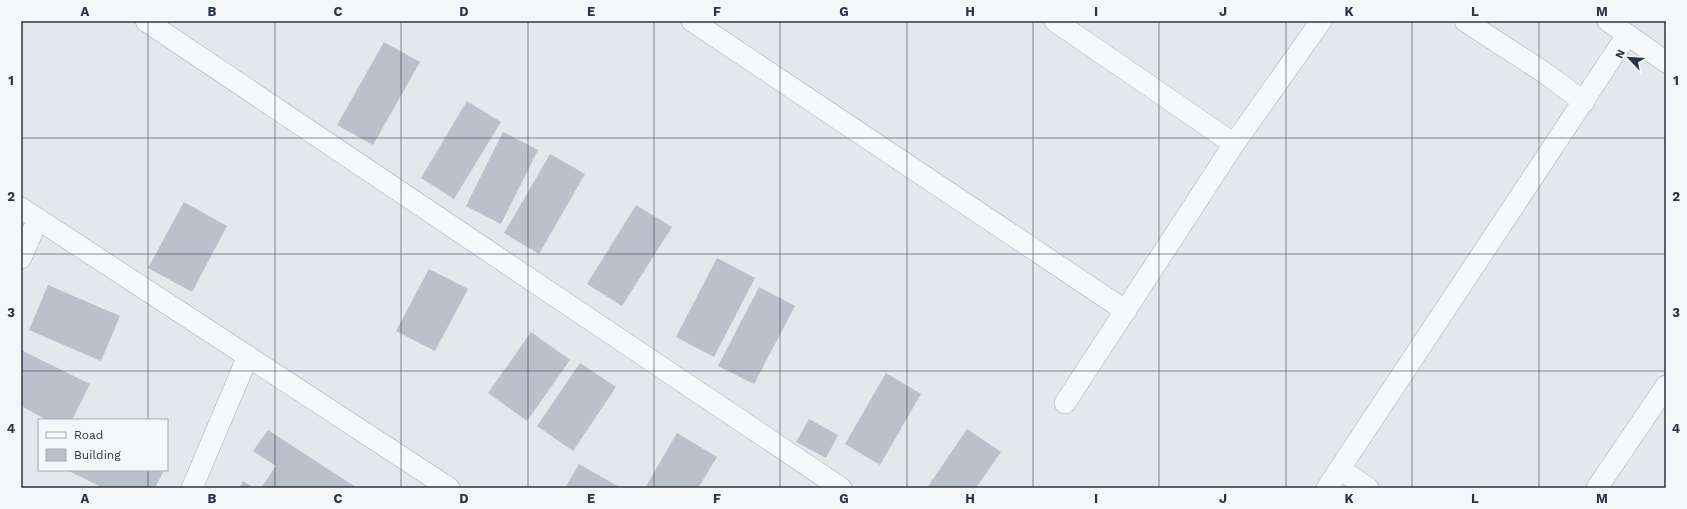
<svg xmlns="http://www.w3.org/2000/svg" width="1687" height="509" font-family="'Work Sans',sans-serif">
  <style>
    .building { fill: #bbc0ca }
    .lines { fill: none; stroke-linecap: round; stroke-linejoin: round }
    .street-casing { stroke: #a9aeb7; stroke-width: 22 }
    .street { stroke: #f7f8fa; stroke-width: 21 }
    .grid { fill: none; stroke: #2b3445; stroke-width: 1; stroke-opacity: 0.55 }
    .neatline { fill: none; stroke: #2b3445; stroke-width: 1.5 }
    .grid-label { font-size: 13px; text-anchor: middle; font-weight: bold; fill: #2b3445 }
  </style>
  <rect width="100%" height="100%" fill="#e4e7ec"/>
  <!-- building -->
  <g class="building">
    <path d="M384 42 420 62 373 145 337 125Z"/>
    <path d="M467 101 501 122 454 199 421 178Z"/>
    <path d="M503 132 538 150 501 224 466 206Z"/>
    <path d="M550 154 585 174 539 254 504 233Z"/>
    <path d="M184 202 227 226 192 292 148 268Z"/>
    <path d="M636 205 672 227 622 306 587 284Z"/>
    <path d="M717 258 755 278 714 357 676 337Z"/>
    <path d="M429 269 468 289 435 351 396 331Z"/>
    <path d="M48 285 120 316 101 361 29 330Z"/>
    <path d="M759 287 795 306 754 384 718 366Z"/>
    <path d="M531 332 570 360 527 421 488 393Z"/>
    <path d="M21 350 90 384 72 420H47L21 406Z"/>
    <path d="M580 363 616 387 573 451 537 426Z"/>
    <path d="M886 373 921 394 880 465 845 444Z"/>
    <path d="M809 419 838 435 826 458 796 442Z"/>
    <path d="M967 429 1001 452 976 488H927Z"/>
    <path d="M268 430 354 486 352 488H261L276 466 253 451Z"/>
    <path d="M677 433 717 457 698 488H645Z"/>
    <path d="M579 464 621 488H565Z"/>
    <path d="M67 470H164L155 488H103Z"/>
    <path d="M243 481 254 488H239Z"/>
  </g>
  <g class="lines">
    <defs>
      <g id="street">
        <path d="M146 21 841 488"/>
        <path d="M692 21 1126 311"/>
        <path d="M1055 21 1234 144"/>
        <path d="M1465 21 1545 73 1584 102"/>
        <path d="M1608 21 1666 62"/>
        <path d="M21 208 449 488"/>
        <path d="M21 258 38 219"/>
        <path d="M1065 403 1234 144 1321 21"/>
        <path d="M1340 469 1368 488"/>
        <path d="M192 488 248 356"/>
        <path d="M1327 488 1627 35"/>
        <path d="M1597 488 1666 386"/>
      </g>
    </defs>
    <!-- street casing -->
    <use href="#street" class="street-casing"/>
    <!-- street -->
    <use href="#street" class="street"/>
  </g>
  <!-- grid -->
  <path class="grid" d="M148 21V420M275 21V488M401 21V488M528 21V488M654 21V488M780 21V488M907 21V488M1033 21V488M1159 21V488M1286 21V488M1412 21V488M1539 21V488M21 138H1666M21 254H1666M21 371H1666M148 470V488"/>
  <!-- border -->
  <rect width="1687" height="509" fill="none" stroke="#f4f6f9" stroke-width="44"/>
  <!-- legend -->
  <rect x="38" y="419" width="130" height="52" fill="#f4f6f9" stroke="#a4a8b1"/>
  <rect x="46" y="432" width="20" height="6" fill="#f7f8fa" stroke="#a4a8b1"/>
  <text x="74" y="439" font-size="12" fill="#2b3445">Road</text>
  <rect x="46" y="449" width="20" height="12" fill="#bbc0ca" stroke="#a4a8b1"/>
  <text x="74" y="459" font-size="12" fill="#2b3445">Building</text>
  <!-- north arrow -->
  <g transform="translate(1629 58) rotate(295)" stroke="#f4f6f9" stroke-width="3" paint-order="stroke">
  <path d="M0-3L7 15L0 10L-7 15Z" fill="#2b3445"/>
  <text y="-6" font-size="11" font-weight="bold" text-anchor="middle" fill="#2b3445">N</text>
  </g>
  <rect x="22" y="22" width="1643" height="465" class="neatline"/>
  <g class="grid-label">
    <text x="85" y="16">A</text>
    <text x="212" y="16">B</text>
    <text x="338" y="16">C</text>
    <text x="464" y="16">D</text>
    <text x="591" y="16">E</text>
    <text x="717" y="16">F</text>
    <text x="844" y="16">G</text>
    <text x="970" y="16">H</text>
    <text x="1096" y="16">I</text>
    <text x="1223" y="16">J</text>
    <text x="1349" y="16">K</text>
    <text x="1475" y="16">L</text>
    <text x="1602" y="16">M</text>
    <text x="11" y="85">1</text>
    <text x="1676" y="85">1</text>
    <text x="11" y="201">2</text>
    <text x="1676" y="201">2</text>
    <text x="11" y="317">3</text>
    <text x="1676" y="317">3</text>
    <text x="11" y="433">4</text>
    <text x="1676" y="433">4</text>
    <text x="85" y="503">A</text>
    <text x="212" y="503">B</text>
    <text x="338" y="503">C</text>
    <text x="464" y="503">D</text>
    <text x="591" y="503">E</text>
    <text x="717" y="503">F</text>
    <text x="844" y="503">G</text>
    <text x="970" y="503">H</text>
    <text x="1096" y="503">I</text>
    <text x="1223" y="503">J</text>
    <text x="1349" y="503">K</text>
    <text x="1475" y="503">L</text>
    <text x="1602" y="503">M</text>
  </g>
</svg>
